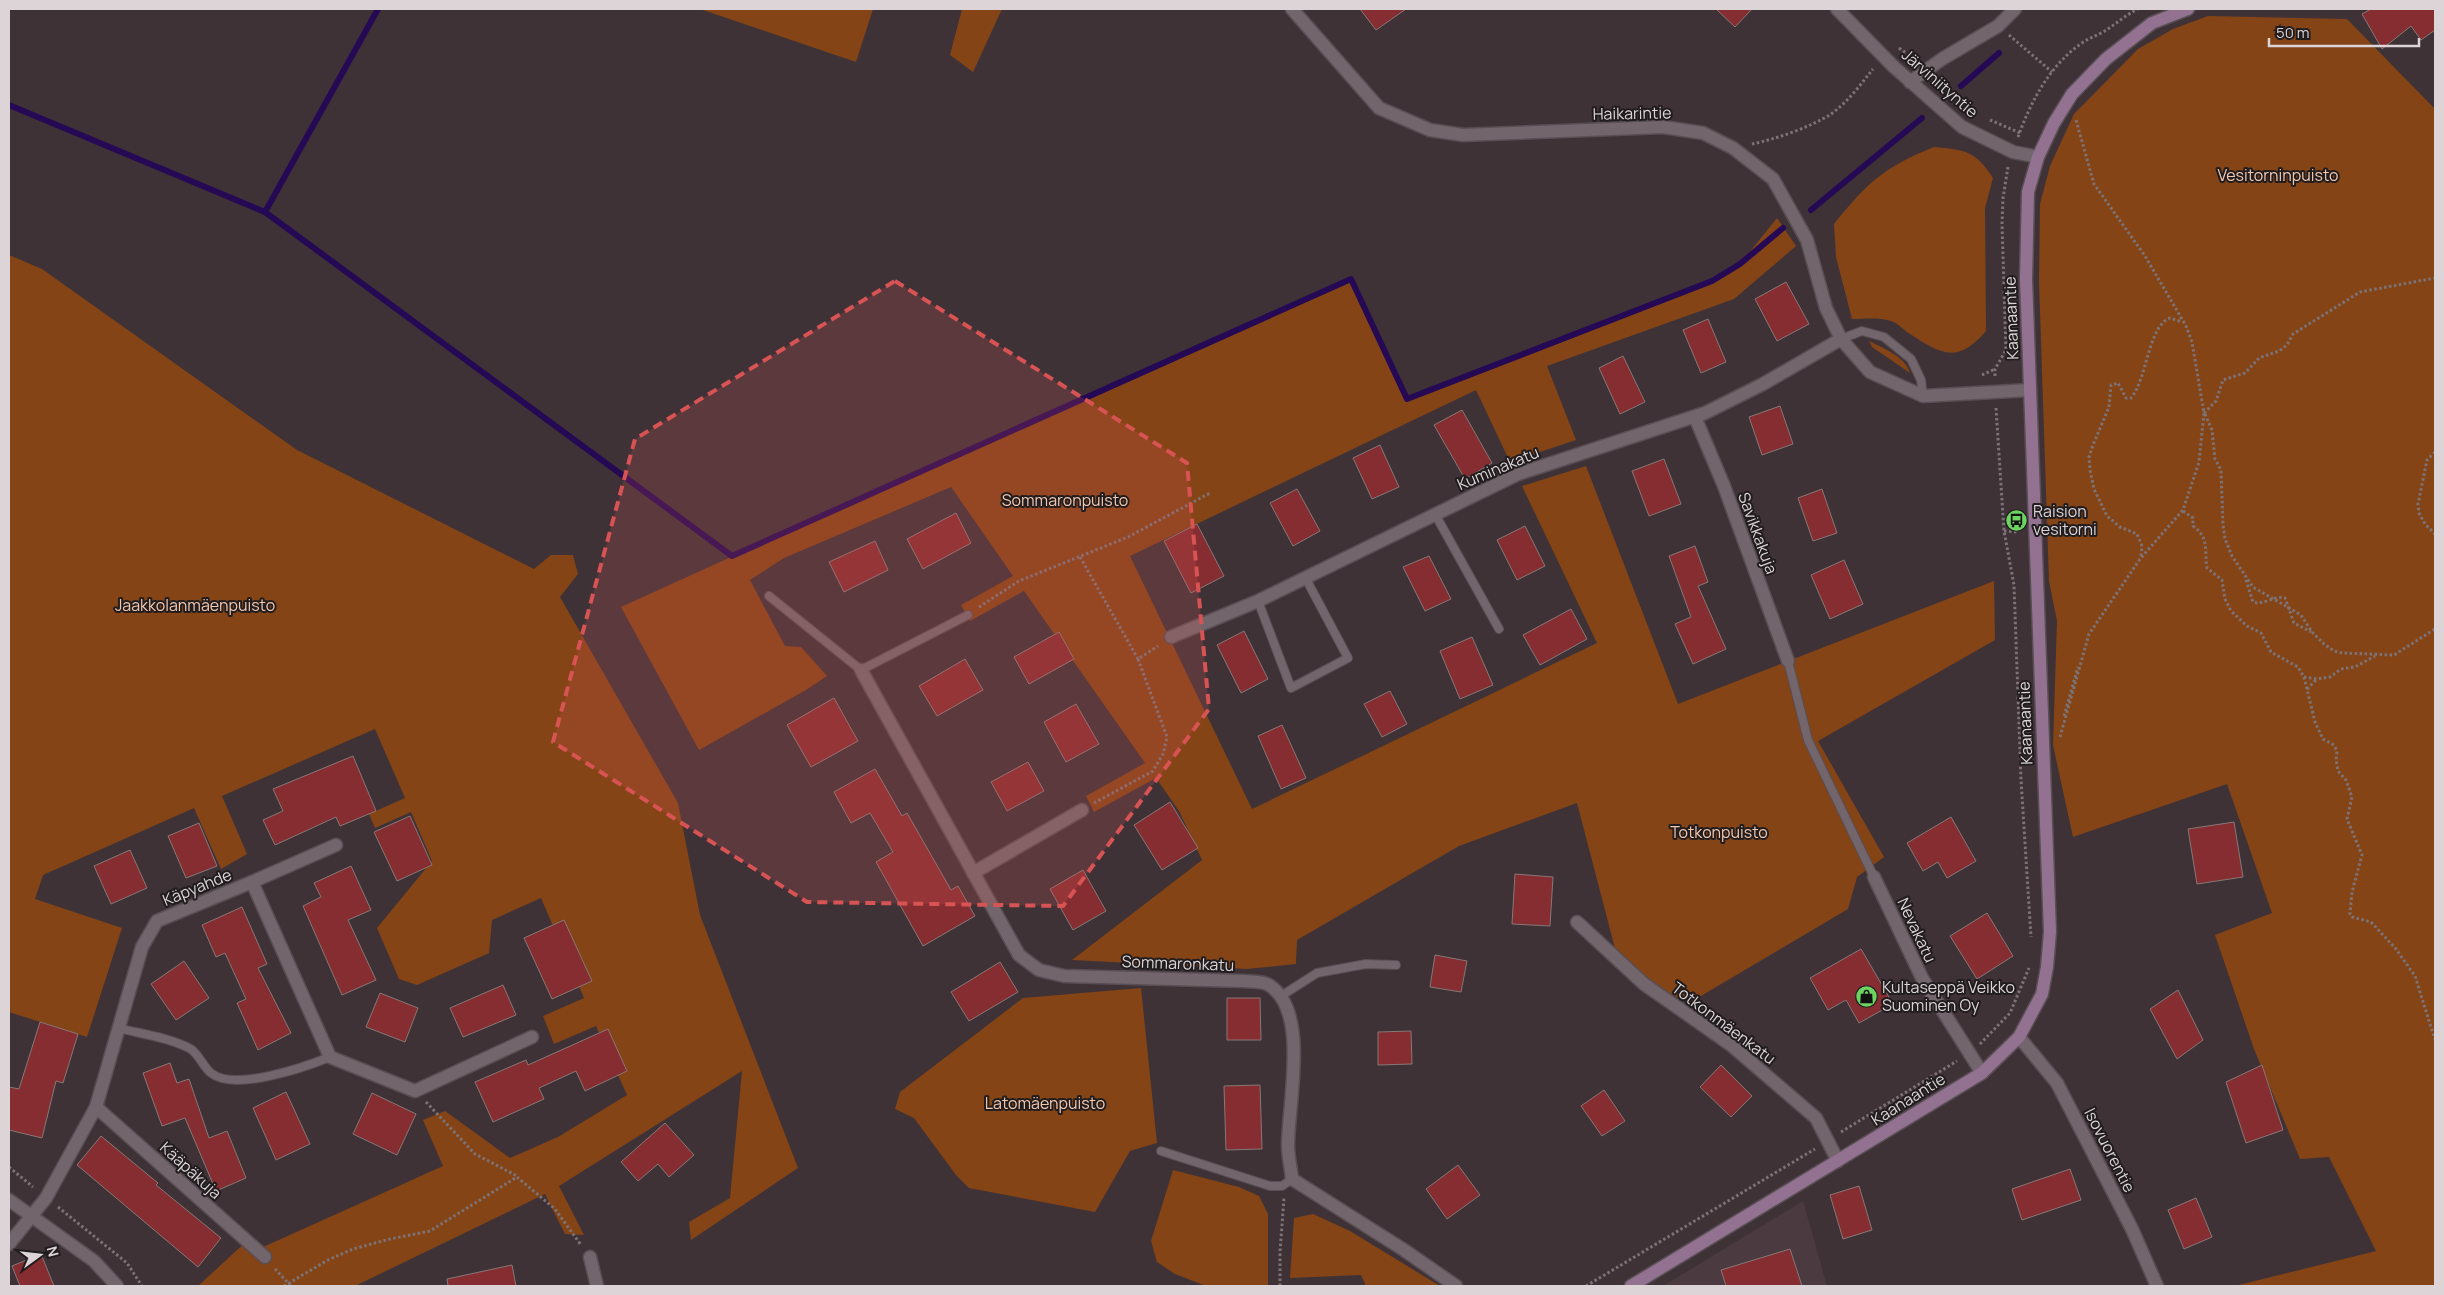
<svg xmlns="http://www.w3.org/2000/svg" width="2444" height="1295" font-family="Manrope,sans-serif">
  <style>
    .built { fill: #4c3a41 }
    .green { fill: #844416 }
    .lines { fill: none; stroke-linecap: round; stroke-linejoin: round }
    .stream { stroke: #250954; stroke-width: 6 }
    .building { fill: #852d31; stroke: #877877 }
    .lane-casing { stroke: #584e53; stroke-width: 10 }
    .street-casing { stroke: #584e53; stroke-width: 15 }
    .secondary-casing { stroke: #584e53; stroke-width: 15 }
    .path { stroke: #7d7377; stroke-width: 3; stroke-dasharray: 2.5 2.5; stroke-linecap: butt }
    .lane { stroke: #72656b; stroke-width: 8 }
    .street { stroke: #72656b; stroke-width: 12 }
    .secondary { stroke: #927191; stroke-width: 12 }
    .marked { fill: #d85354; fill-opacity: 0.2; stroke: #d85354; stroke-width: 4; stroke-dasharray: 10 6; stroke-linejoin: round }
    .labels { text-anchor: middle; stroke-width: 4; stroke-linejoin: round; paint-order: stroke }
    .street-label { font-size: 16px; fill: #dcd4d7; stroke: #211c1e }
    .park-label { font-size: 16px; fill: #f3c8af; stroke: #211c1e }
    .poi-label { font-size: 16px; fill: #dcd4d7; stroke: #211c1e; text-anchor: start }
  </style>
  <rect width="100%" height="100%" fill="#3e3237"/>
  <!-- built -->
  <path class="built" d="M1803 1201 1827 1286H1663Z"/>
  <!-- green -->
  <g class="green">
    <path d="M700 9H873L856 62Z"/>
    <path d="M962 9H1002L973 72 950 55Z"/>
    <path d="M2208 16 2347 19 2435 109V1286H2235L2376 1251 2329 1157 2300 1159 2254 1049 2215 935 2272 913 2227 784 2073 837 2053 745 2057 621 2049 581 2039 281 2040 204 2050 166 2074 114 2138 49 2173 29Z"/>
    <path d="M1934 147C1965 150 1975 150 1993 178L1985 208 1986 331C1956 366 1940 353 1907 332 1902 328 1897 323 1891 321 1879 317 1864 319 1852 319L1836 257 1834 224C1867 183 1884 167 1934 147Z"/>
    <path d="M1777 218 1796 246 1734 299 1547 366 1576 440 1510 462 1476 390 1130 556 1252 809 1597 643 1522 486 1586 466 1678 704 1994 581 1995 640 1818 741 1884 857 1857 877 1848 909 1689 1003 1650 984 1618 960 1577 803 1459 846 1297 940 1296 964 1247 969 1072 960 1202 860 1179 811 1156 778 1094 812 1086 796 1145 763 1024 591 970 621 961 605 1013 576 951 487 784 558 750 580 785 646 801 647 827 676 806 690 699 750 621 607 953 456 1351 279 1408 399 1712 281 1740 264Z"/>
    <path d="M9 255 42 269 297 450 534 569 551 555H573L578 574 560 597 678 803 700 915 798 1168 691 1240 689 1222 730 1198 742 1071 559 1186 584 1235 565 1234 545 1194 355 1286H198L249 1239 261 1248 443 1166 423 1120 445 1111 510 1158 558 1137 627 1095 596 1026 554 1044 543 1016 584 998 541 898 492 920 489 953 417 985 399 979 377 928 432 861 411 812 375 828 369 814 405 798 375 729 222 796 247 854 221 869 194 808 43 875 35 899 122 928 87 1037 9 1012Z"/>
    <path d="M1869 341C1883 348 1906 357 1910 373L1872 347Z"/>
    <path d="M1141 988 1157 1143 1130 1151 1095 1212 969 1188 956 1175 914 1118 895 1109 900 1092 1023 998Z"/>
    <path d="M1173 1170 1239 1187 1259 1196 1268 1214V1286H1206L1175 1274 1157 1262 1151 1241Z"/>
    <path d="M1313 1214 1350 1231 1440 1286H1366L1361 1275 1290 1278 1294 1218Z"/>
  </g>
  <g class="lines">
    <!-- stream -->
    <g class="stream">
      <path d="M1961 86 1999 53"/>
      <path d="M9 105 265 212 732 556 1351 279 1407 399 1712 281 1740 264 1783 228"/>
      <path d="M1811 210 1922 118"/>
      <path d="M265 212 378 9"/>
    </g>
  </g>
  <!-- building -->
  <g class="building">
    <path d="M1360 9H1406L1376 30Z"/>
    <path d="M1716 9H1752L1735 27Z"/>
    <path d="M2371 9H2435V30L2421 40 2411 26 2382 49 2362 14Z"/>
    <path d="M1786 282 1809 324 1777 341 1755 299Z"/>
    <path d="M1708 319 1726 362 1701 373 1683 330Z"/>
    <path d="M1623 356 1645 402 1620 414 1599 368Z"/>
    <path d="M1780 406 1793 444 1762 455 1749 417Z"/>
    <path d="M1462 410 1492 463 1465 479 1434 425Z"/>
    <path d="M1380 445 1399 487 1372 499 1353 458Z"/>
    <path d="M1664 459 1681 504 1649 516 1632 471Z"/>
    <path d="M1297 489 1320 531 1293 546 1270 503Z"/>
    <path d="M1822 489 1837 533 1813 541 1798 498Z"/>
    <path d="M956 513 971 543 923 569 907 539Z"/>
    <path d="M1197 524 1224 576 1191 593 1164 541Z"/>
    <path d="M1525 526 1545 566 1517 580 1497 540Z"/>
    <path d="M875 541 888 570 844 592 829 562Z"/>
    <path d="M1695 546 1708 582 1698 586 1726 649 1693 664 1675 624 1691 617 1669 556Z"/>
    <path d="M1429 556 1451 599 1425 611 1403 567Z"/>
    <path d="M1844 560 1863 604 1830 619 1811 575Z"/>
    <path d="M1571 609 1587 639 1540 665 1523 635Z"/>
    <path d="M1244 631 1268 679 1241 693 1217 645Z"/>
    <path d="M1059 632 1074 659 1029 684 1014 657Z"/>
    <path d="M1472 637 1493 685 1460 699 1440 651Z"/>
    <path d="M965 659 983 690 937 716 919 686Z"/>
    <path d="M1390 691 1407 724 1382 737 1364 704Z"/>
    <path d="M834 698 858 741 811 767 787 725Z"/>
    <path d="M1076 704 1099 744 1066 762 1044 722Z"/>
    <path d="M1282 725 1306 778 1281 789 1258 736Z"/>
    <path d="M353 756 376 811 340 826 336 817 275 845 263 820 283 811 273 789Z"/>
    <path d="M1028 762 1044 791 1007 811 991 782Z"/>
    <path d="M875 769 902 816 907 813 951 890 958 886 975 916 923 946 876 862 893 852 870 813 851 823 834 792Z"/>
    <path d="M1170 802 1198 848 1162 870 1134 825Z"/>
    <path d="M410 816 432 865 397 881 374 832Z"/>
    <path d="M1951 817 1976 861 1947 878 1938 862 1923 871 1907 843Z"/>
    <path d="M2234 822 2243 877 2197 884 2188 829Z"/>
    <path d="M199 823 217 866 186 878 168 836Z"/>
    <path d="M130 850 147 888 111 904 94 866Z"/>
    <path d="M351 866 371 910 348 920 376 980 342 995 303 906 321 897 314 883Z"/>
    <path d="M1083 870 1106 911 1073 930 1050 889Z"/>
    <path d="M1515 874 1553 877 1550 926 1512 924Z"/>
    <path d="M242 907 267 964 258 968 291 1033 258 1050 237 1003 246 999 225 953 216 957 202 925Z"/>
    <path d="M1987 913 2013 956 1977 979 1950 936Z"/>
    <path d="M564 920 592 981 552 999 524 938Z"/>
    <path d="M1861 949 1893 1004 1859 1023 1846 1000 1828 1010 1810 978Z"/>
    <path d="M1435 955 1467 961 1461 992 1430 987Z"/>
    <path d="M184 961 209 998 176 1020 151 984Z"/>
    <path d="M1000 962 1018 992 969 1021 951 992Z"/>
    <path d="M503 985 516 1015 463 1037 450 1008Z"/>
    <path d="M2178 990 2203 1040 2177 1059 2150 1009Z"/>
    <path d="M380 993 418 1008 405 1042 366 1027Z"/>
    <path d="M1227 998H1260L1261 1040H1227Z"/>
    <path d="M40 1022 78 1034 63 1083 56 1081 42 1138 9 1130V1087L19 1089Z"/>
    <path d="M608 1029 627 1071 585 1091 576 1071 539 1088 544 1099 493 1122 475 1082 526 1060 528 1065Z"/>
    <path d="M1411 1031 1412 1064 1378 1065V1032Z"/>
    <path d="M170 1063 177 1083 189 1079 209 1138 227 1131 246 1178 216 1191 185 1118 162 1126 143 1073Z"/>
    <path d="M1721 1065 1752 1096 1731 1117 1700 1087Z"/>
    <path d="M2262 1065 2283 1130 2246 1143 2226 1082Z"/>
    <path d="M1260 1085 1262 1149 1226 1150 1224 1086Z"/>
    <path d="M1604 1090 1625 1121 1602 1136 1581 1106Z"/>
    <path d="M286 1092 310 1144 276 1160 253 1108Z"/>
    <path d="M372 1093 416 1114 397 1155 353 1134Z"/>
    <path d="M665 1123 694 1155 669 1177 658 1164 638 1181 621 1162Z"/>
    <path d="M101 1136 158 1183 156 1185 221 1238 198 1267 77 1165Z"/>
    <path d="M1458 1165 1480 1195 1447 1219 1426 1189Z"/>
    <path d="M2070 1169 2081 1200 2022 1220 2012 1189Z"/>
    <path d="M1859 1186 1872 1230 1843 1239 1830 1195Z"/>
    <path d="M2196 1198 2212 1237 2184 1249 2168 1210Z"/>
    <path d="M1790 1249 1802 1286H1726L1721 1270Z"/>
    <path d="M41 1254 54 1286H20L12 1266Z"/>
    <path d="M512 1265 516 1286H448L447 1279Z"/>
  </g>
  <g class="lines">
    <defs>
      <g id="lane">
        <path d="M1841 339 1862 331 1884 337 1911 359 1921 380 1923 396"/>
        <path d="M1435 514 1499 629"/>
        <path d="M769 596 861 670 968 615"/>
        <path d="M1258 601 1291 688 1348 658 1305 577"/>
        <path d="M1788 661 1808 740 1874 877"/>
        <path d="M1281 996 1317 973 1366 964 1396 965"/>
        <path d="M118 1028C141 1034 167 1037 189 1048 198 1052 203 1067 211 1073 234 1092 305 1067 330 1057"/>
        <path d="M1161 1151 1270 1186H1282L1292 1179"/>
      </g>
      <g id="street">
        <path d="M1292 9 1379 108 1430 130 1463 135 1663 127 1703 133 1733 148 1773 179 1807 240 1826 308 1841 339 1870 372 1923 396 2030 390"/>
        <path d="M1837 9 1894 67 1962 127 2013 152 2038 157"/>
        <path d="M1910 82 1942 59 1998 26 2015 9"/>
        <path d="M1695 417 1724 486 1788 661"/>
        <path d="M1171 637 1258 601 1518 474 1705 413 1763 384 1841 339"/>
        <path d="M861 670 1019 955 1039 970 1064 976 1243 981C1251 982 1263 981 1269 985 1310 1011 1288 1104 1288 1145 1288 1157 1291 1168 1292 1179L1404 1250 1456 1286"/>
        <path d="M973 873 1082 810"/>
        <path d="M1874 877 1922 978 1982 1073"/>
        <path d="M252 882 336 845"/>
        <path d="M1577 922 1644 984 1731 1045 1816 1118 1838 1161"/>
        <path d="M2019 1037 2057 1083 2132 1229 2157 1286"/>
        <path d="M96 1107 265 1257"/>
        <path d="M9 1200 94 1261 117 1286"/>
        <path d="M9 1244 46 1198 96 1107 142 947 157 921 252 882 330 1057 415 1091 532 1037"/>
        <path d="M590 1257 597 1286"/>
      </g>
      <path id="secondary" d="M1631 1286 1982 1073 2019 1037 2042 994 2047 967 2050 932 2026 279 2028 192 2038 157 2054 123 2072 94 2106 59 2152 23 2188 9"/>
    </defs>
    <!-- lane casing -->
    <use href="#lane" class="lane-casing"/>
    <!-- street casing -->
    <use href="#street" class="street-casing"/>
    <!-- secondary casing -->
    <use href="#secondary" class="secondary-casing"/>
    <!-- path -->
    <g class="path">
      <path d="M2009 35 2052 72"/>
      <path d="M1899 48 1916 60"/>
      <path d="M1990 120 2020 133"/>
      <path d="M2018 137C2031 101 2050 65 2082 43 2089 38 2096 36 2103 32 2115 25 2125 15 2138 9"/>
      <path d="M1752 144C1776 139 1811 127 1831 114 1848 102 1861 84 1873 69"/>
      <path d="M1982 375 1995 369"/>
      <path d="M1995 376V369L2006 350 2002 224 2003 198 2008 167"/>
      <path d="M1996 408 2004 531 2014 585 2021 780 2031 937"/>
      <path d="M2204 413 2216 401 2223 380 2245 373 2259 358 2279 351 2287 345 2293 334 2360 292 2435 278"/>
      <path d="M2205 414 2212 430 2215 459 2221 470 2223 525 2225 539 2232 556 2253 587 2301 615 2312 632 2324 644 2334 651 2342 653 2394 655 2435 629"/>
      <path d="M2435 452 2427 460 2418 504 2419 513 2425 524 2435 534"/>
      <path d="M2183 511 2193 518V526C2210 538 2204 551 2207 568L2222 580 2225 599 2231 611 2247 626 2261 633 2271 652 2298 667 2304 677 2315 722 2323 739 2334 745 2337 751 2336 760 2338 771 2346 780 2352 797 2347 819 2362 855 2352 892 2350 914 2352 917 2371 922 2396 949 2415 976 2435 1040"/>
      <path d="M2004 531 2018 532V528"/>
      <path d="M2141 556 2142 546 2137 534 2120 527 2107 516 2094 489 2090 470 2089 457 2093 445 2109 407 2111 385 2118 383 2126 398H2131C2147 380 2148 326 2170 318L2182 322"/>
      <path d="M1080 557 1138 659"/>
      <path d="M2246 580 2253 602C2263 606 2274 595 2285 598L2294 623 2311 632"/>
      <path d="M979 607 1019 581 1128 537 1210 493"/>
      <path d="M2304 677 2317 679 2330 677 2341 669 2355 667 2375 656"/>
      <path d="M2307 689 2317 679"/>
      <path d="M2064 716 2078 667"/>
      <path d="M2060 737 2089 634 2140 559 2183 510 2199 462 2204 413 2192 342 2186 326 2145 256 2094 184 2076 120"/>
      <path d="M1094 803 1153 771 1163 754 1167 737 1138 659 1158 646"/>
      <path d="M1980 1044 2010 1013 2029 968"/>
      <path d="M426 1102 475 1154 517 1176"/>
      <path d="M1841 1132 1957 1061"/>
      <path d="M9 1167 33 1187"/>
      <path d="M58 1207 127 1263 142 1286"/>
      <path d="M275 1269 291 1286"/>
      <path d="M284 1286 328 1260 353 1249 390 1239 430 1231 517 1177 555 1209 581 1245"/>
      <path d="M1280 1286V1252L1284 1198"/>
      <path d="M1586 1286 1815 1149"/>
    </g>
    <!-- lane -->
    <use href="#lane" class="lane"/>
    <!-- street -->
    <use href="#street" class="street"/>
    <!-- secondary -->
    <use href="#secondary" class="secondary"/>
  </g>
  <!-- marked area -->
  <path class="marked" d="M895 281 1187 463 1209 709 1063 906 807 902 553 742 635 439Z"/>
  <!-- icons -->
  <defs>
    <symbol id="bus-disc" viewBox="-11 -11 22 22"><circle r="9.5" fill="#6dd361" stroke="#211c1e"/><path d="M-5-6H5V4H4V6H2V4H-2V6H-4V4H-5ZM-3.5-4V0h7V-4ZM-3.5 1.2v1.5H-2V1.2ZM2 1.2v1.5H3.5V1.2Z" fill="#111"/></symbol>
    <symbol id="shop-disc" viewBox="-11 -11 22 22"><circle r="9.5" fill="#6dd361" stroke="#211c1e"/><path d="M-5-2.5h2.3a2.7 3.5 0 0 1 5.4 0H5L5.5 6h-11ZM-1.5-2.5h3a1.5 2.3 0 0 0-3 0Z" fill="#111"/></symbol>
  </defs>
  <g fill-rule="evenodd">
    <use href="#bus-disc" x="2004" y="508" width="25" height="25"/>
    <use href="#shop-disc" x="1854" y="984" width="25" height="25"/>
  </g>
  <g class="labels">
    <!-- street labels -->
    <g class="street-label">
      <text transform="translate(1940 83) rotate(41)" y="6">Järviniityntie</text>
      <text transform="translate(1632 113) rotate(-1)" y="6">Haikarintie</text>
      <text transform="translate(2011 318) rotate(-92)" y="6">Kaanaantie</text>
      <text transform="translate(1498 468) rotate(-23)" y="6">Kuminakatu</text>
      <text transform="translate(1758 533) rotate(70)" y="6">Savikkakuja</text>
      <text transform="translate(2025 723) rotate(-92)" y="6">Kaanaantie</text>
      <text transform="translate(197 887) rotate(-22)" y="6">Käpyahde</text>
      <text transform="translate(1917 930) rotate(65)" y="6">Nevakatu</text>
      <text transform="translate(1178 963) rotate(2)" y="6">Sommaronkatu</text>
      <text transform="translate(1724 1023) rotate(37)" y="6">Totkonmäenkatu</text>
      <text transform="translate(1908 1099) rotate(-32)" y="6">Kaanaantie</text>
      <text transform="translate(2110 1150) rotate(63)" y="6">Isovuorentie</text>
      <text transform="translate(191 1170) rotate(42)" y="6">Kääpäkuja</text>
    </g>
    <!-- park labels -->
    <g class="park-label">
      <text x="2278" y="181">Vesitorninpuisto</text>
      <text x="1065" y="506">Sommaronpuisto</text>
      <text x="195" y="611">Jaakkolanmäenpuisto</text>
      <text x="1719" y="838">Totkonpuisto</text>
      <text x="1045" y="1109">Latomäenpuisto</text>
    </g>
    <!-- poi labels -->
    <g class="poi-label">
      <text x="2033" y="517">Raision<tspan x="2033" dy="18">vesitorni</tspan></text>
      <text x="1882" y="993">Kultaseppä Veikko<tspan x="1882" dy="18">Suominen Oy</tspan></text>
    </g>
  </g>
  <!-- border -->
  <rect width="2444" height="1295" fill="none" stroke="#dcd4d7" stroke-width="20"/>
  <!-- north arrow -->
  <g transform="translate(40 1255) rotate(75)" stroke="#211c1e" stroke-width="4" paint-order="stroke">
  <path d="M0-4L9 19L0 12L-9 19Z" fill="#dcd4d7"/>
  <text y="-8" font-size="14" font-weight="bold" text-anchor="middle" fill="#dcd4d7">N</text>
  </g>
  <!-- scale -->
  <path d="M2269 38v8h150v-8" fill="none" stroke="#dcd4d7" stroke-width="2.5"/>
  <text x="2276" y="38" font-size="15" fill="#dcd4d7" stroke="#211c1e" stroke-width="4" paint-order="stroke">50 m</text>
</svg>
